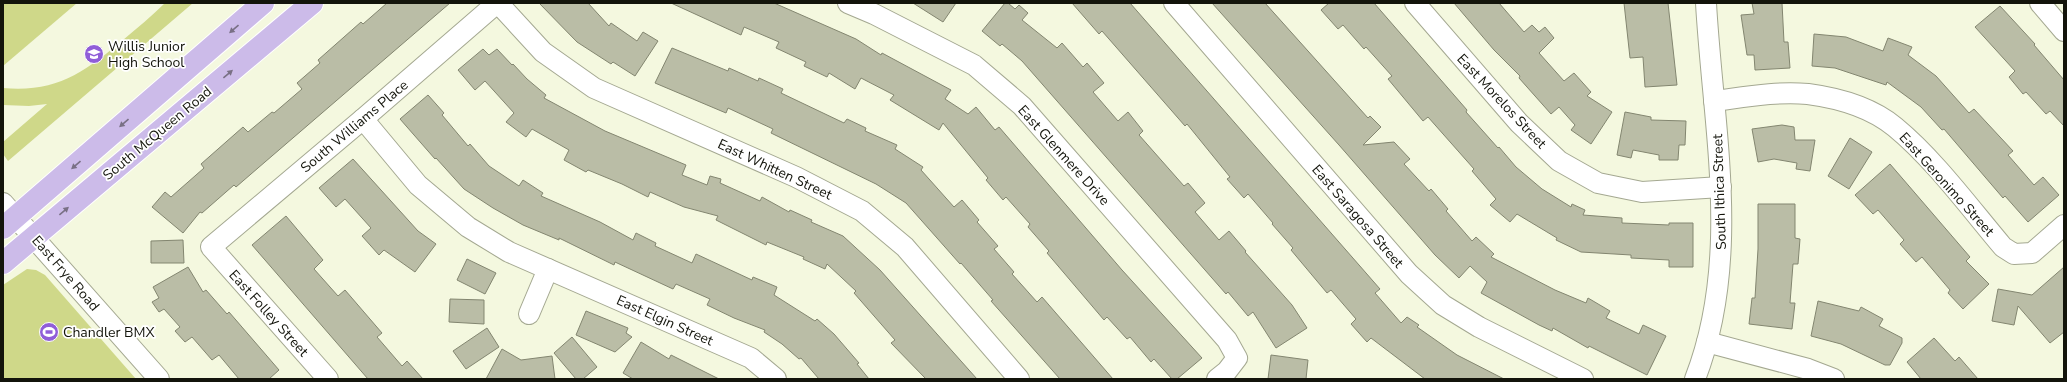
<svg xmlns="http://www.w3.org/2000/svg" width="2067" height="382" font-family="'Nunito Sans',sans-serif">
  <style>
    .green { fill: #cfd889 }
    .building { fill: #babda6; stroke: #838670 }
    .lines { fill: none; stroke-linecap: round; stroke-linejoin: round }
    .minor-casing { stroke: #a4a891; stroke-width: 22 }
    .major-casing { stroke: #fff; stroke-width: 24 }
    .minor { stroke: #fff; stroke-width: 20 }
    .major { stroke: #ccbbe9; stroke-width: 22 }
    .oneway { fill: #797085 }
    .labels { text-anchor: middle; stroke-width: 3.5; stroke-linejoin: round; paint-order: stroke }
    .poi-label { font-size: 14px; fill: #13140b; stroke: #fff; text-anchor: start }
    .street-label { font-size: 14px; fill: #13140b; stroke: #fff }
  </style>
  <rect width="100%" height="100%" fill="#f4f8df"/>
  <!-- green -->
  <g class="green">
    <path d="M3 3H77L3 66Z"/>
    <path d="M165 3H193L8 161 3 154V142L47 104 29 106 3 105V88C56 93 85 72 123 40 137 28 152 16 165 3Z"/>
    <path d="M27 269 36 270 45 275 136 379H3V285Z"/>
  </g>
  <!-- building -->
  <g class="building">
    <path d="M387 3H450L258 168 236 187 234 185 202 213 200 212 183 233 152 207 165 192 171 197 204 168 201 164 243 127 248 132 272 112 274 113 302 89 297 83 320 63 318 60 361 22 363 24Z"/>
    <path d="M539 3H588L609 26 611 23 637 41 643 32 658 41 635 76 613 62 611 64 577 42Z"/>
    <path d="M671 3H774L856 39 881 55 882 53 951 90 945 99 968 114 976 107 995 130 999 127 1122 270 1202 358 1177 379H1172L1154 359 1151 362 1130 337 1127 339 1107 317 1104 320 1047 253 1049 251 1028 227 1030 224 1006 197 1003 200 986 180 988 178 943 123 939 130 890 100 894 95 861 78 855 89 829 73 827 77 804 66 806 62 776 48 779 42 744 27 741 35Z"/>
    <path d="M913 3H956L943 22Z"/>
    <path d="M1005 3H1008L1015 9 1019 5 1028 13 1022 20 1057 48 1062 43 1083 67 1087 63 1104 83 1093 92 1118 121 1128 112 1143 131 1139 135 1184 186 1188 183 1205 203 1195 212 1219 240 1229 231 1246 251 1245 252 1292 305 1307 328 1276 348 1253 312 1248 316 1228 292 1226 294 1022 61 1002 44 1000 46 982 31Z"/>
    <path d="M1072 3H1130L1380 289 1375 293 1401 323 1407 317 1419 325 1417 327 1457 355 1504 379H1425L1371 338 1367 342 1351 324 1356 319 1331 290 1327 293 1291 250 1293 248 1272 224 1273 223 1248 194 1244 198 1227 179 1230 177 1187 124 1185 126 1102 31 1099 34Z"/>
    <path d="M1212 3H1265L1368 118 1370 116 1381 127 1363 145 1394 142 1410 159 1404 164 1429 191 1431 189 1448 209 1446 211 1472 241 1476 237 1494 254 1491 257 1555 290 1586 303 1588 298 1610 311 1606 318 1639 334 1643 325 1666 336 1647 375 1589 346 1588 348 1553 328 1552 331 1539 325 1481 293 1487 282 1470 266 1459 278 1435 255 1339 145Z"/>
    <path d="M1329 3H1374L1467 110 1466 112 1498 148 1499 147 1516 167 1542 189 1571 207 1572 204 1585 210 1583 215 1622 218V223L1669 225V223H1693V267H1669V260L1631 258V255L1581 252 1556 240 1557 238 1517 214 1510 222 1490 205 1496 199 1472 171 1474 169 1428 117 1423 121 1388 79 1392 76 1366 47 1364 49 1343 25 1338 29 1321 10Z"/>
    <path d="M1454 3H1499L1524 32 1532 25 1539 32 1545 27 1554 38 1539 53 1564 81 1574 73 1591 92 1587 96 1612 112 1591 144 1571 130 1575 125 1559 107 1551 114 1519 78 1520 76 1494 50Z"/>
    <path d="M1624 3H1668L1677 85 1645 87 1643 57 1630 58Z"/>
    <path d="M1752 3H1782L1784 42H1788L1790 68 1755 70 1754 55H1747L1741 15 1754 14Z"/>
    <path d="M2000 6 2035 44 2034 45 2064 80V126L2050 111 2046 114 2026 92 2023 94 2009 77 2015 71 1975 27Z"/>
    <path d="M1814 34 1846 37 1883 51 1888 38 1912 47 1908 55 1936 76 1969 113 1974 109 2013 151 2008 155 2034 185 2043 177 2059 195 2028 222 2005 196 2003 198 1944 129 1942 130 1921 107 1887 82 1886 85 1835 68 1812 66Z"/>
    <path d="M672 48 728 71 729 68 758 81 759 78 783 89 781 93 844 123 847 119 866 128 865 131 897 145 895 149 923 167 921 170 954 207 962 200 979 220 977 222 998 246 994 249 1014 272 1012 274 1037 302 1042 297 1113 379H1060L991 301 993 300 961 263 960 264 906 203 876 184 771 133 773 129 728 108 726 113 655 83Z"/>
    <path d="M483 49 489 55 497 49 512 65 513 64 527 79 546 95 544 98 605 131 686 165 682 175 707 185 710 176 721 179 720 183 760 201 762 197 789 212 790 210 812 220 811 222 843 236 880 270 977 379H926L891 343 895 340 854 293 856 291 827 264 825 269 803 259 804 257 767 242 766 245 716 220 718 216 684 207 650 192 648 197 622 184 588 170 586 172 564 160 569 150 532 129 526 137 506 122 514 113 485 81 475 90 458 70Z"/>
    <path d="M428 95 444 113 442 115 468 146 470 144 489 166 519 186 523 180 543 193 541 196 600 222 633 240 636 233 656 243 655 246 692 263 696 254 752 280 753 277 777 287 774 295 815 321 817 319 834 334 859 363 857 364 869 379H819L801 358 799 359 782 344 764 332 765 330 734 318 707 305 710 299 676 284 673 289 615 262 614 265 559 238V240L523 225 493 208 464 189 436 158 435 159 400 119Z"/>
    <path d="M1625 112 1651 117V120L1686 121 1685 145H1679L1678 160H1659V155L1633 150 1631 158 1617 155Z"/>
    <path d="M1782 125 1794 127 1795 140H1815L1810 171 1796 169 1797 163 1774 159 1758 162 1752 129Z"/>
    <path d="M1850 138 1872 152 1849 189 1828 176Z"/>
    <path d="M353 159 418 231 436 244 415 272 384 250 379 255 362 236 371 228 345 199 336 207 319 188Z"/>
    <path d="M1890 164 1970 257 1966 261 1989 284 1963 309 1948 293 1950 290 1922 257 1916 262 1900 244 1904 240 1878 210 1873 214 1855 195Z"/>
    <path d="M1758 204H1795V238L1800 239 1798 264H1793L1790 303H1795L1792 329 1749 324 1752 298H1755L1758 249Z"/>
    <path d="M286 216 323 260 314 269 338 296 345 290 382 333 377 337 402 366 407 361 423 379H368L252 245Z"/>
    <path d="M183 240 184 263H151V241Z"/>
    <path d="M467 259 496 273 485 294 457 280Z"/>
    <path d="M188 267 203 292 206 290 227 314 229 312 279 370 269 379H239L219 355 212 360 192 337 185 342 175 331 180 327 164 309 159 312 152 302 159 298 153 287Z"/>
    <path d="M2064 267V332L2050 343 2018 306 2014 325 1992 321 1998 289 2032 295Z"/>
    <path d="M450 299 484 300V324L449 322Z"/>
    <path d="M1818 301 1859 311 1861 307 1883 319 1879 326 1902 338V343L1890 365H1885L1841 344 1811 336Z"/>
    <path d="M586 311 628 328 626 333 632 337 615 352 576 335Z"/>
    <path d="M487 328 499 347 466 369 453 351Z"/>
    <path d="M572 337 597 367 583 379H576L554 353Z"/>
    <path d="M1934 338 1955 361 1959 357 1978 379H1921L1907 362Z"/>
    <path d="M641 342 669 359 671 355 719 379H633L623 373Z"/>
    <path d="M502 349 521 360 552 356 555 379H486Z"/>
    <path d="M1271 355 1308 360 1306 379H1268Z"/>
  </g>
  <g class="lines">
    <defs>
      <g id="minor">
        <path d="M498 3 543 52 594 88 796 177 862 211 905 247 1019 379"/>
        <path d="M848 3 874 14 974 65 1022 106 1227 340 1237 358 1227 371 1217 379"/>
        <path d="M1174 3 1409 274 1443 305 1479 327 1583 379"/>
        <path d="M1415 3 1519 123 1559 161 1598 183 1642 192 1721 187"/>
        <path d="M2040 3 2064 31"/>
        <path d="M1714 101C1745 97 1777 91 1808 94 1838 98 1872 108 1895 127 1934 159 1970 208 2003 247L2014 254 2032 253 2064 225"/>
        <path d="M363 119 418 185 468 227 509 252 751 358 776 379"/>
        <path d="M3 203 159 379"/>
        <path d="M529 314 548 269"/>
        <path d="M1707 342 1808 369 1834 379"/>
        <path d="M328 379 211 247 363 119 497 3"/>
        <path d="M1695 379C1742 258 1713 128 1706 3"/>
      </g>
      <g id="major">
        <path d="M3 228 263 3"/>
        <path d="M3 263 312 3"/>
      </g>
    </defs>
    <!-- minor casing -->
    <use href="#minor" class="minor-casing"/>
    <!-- major casing -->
    <use href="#major" class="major-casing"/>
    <!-- minor -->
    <use href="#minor" class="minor"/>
    <!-- major -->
    <use href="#major" class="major"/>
  </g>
  <!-- one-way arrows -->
  <defs><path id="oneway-solid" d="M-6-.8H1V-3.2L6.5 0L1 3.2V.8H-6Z"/></defs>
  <g class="oneway">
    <use href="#oneway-solid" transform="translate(234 29) rotate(139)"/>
    <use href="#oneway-solid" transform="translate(228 74) rotate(-40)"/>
    <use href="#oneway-solid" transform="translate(124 123) rotate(139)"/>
    <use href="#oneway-solid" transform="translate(76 165) rotate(139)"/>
    <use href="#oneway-solid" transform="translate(64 211) rotate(-40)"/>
  </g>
  <!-- icons -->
  <defs>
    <symbol id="school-disc" viewBox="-11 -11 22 22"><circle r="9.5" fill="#905ed8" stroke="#fff"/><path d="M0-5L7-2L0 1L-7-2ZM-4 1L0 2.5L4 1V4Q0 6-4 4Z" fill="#fff"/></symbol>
    <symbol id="stadium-disc" viewBox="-11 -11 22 22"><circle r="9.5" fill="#905ed8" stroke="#fff"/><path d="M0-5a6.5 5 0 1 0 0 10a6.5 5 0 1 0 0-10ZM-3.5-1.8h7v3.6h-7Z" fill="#fff"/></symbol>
  </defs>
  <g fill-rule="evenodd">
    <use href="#school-disc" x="83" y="43" width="22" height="22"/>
    <use href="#stadium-disc" x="38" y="321" width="22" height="22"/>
  </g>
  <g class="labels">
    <!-- poi labels -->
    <g class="poi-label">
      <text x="108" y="51">Willis Junior<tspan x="108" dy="16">High School</tspan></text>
      <text x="63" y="337">Chandler BMX</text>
    </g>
    <!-- street labels -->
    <g class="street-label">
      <text transform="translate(1502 101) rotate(47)" y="5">East Morelos Street</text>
      <text transform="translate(354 126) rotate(-40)" y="5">South Williams Place</text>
      <text transform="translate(157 133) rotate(-40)" y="5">South McQueen Road</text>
      <text transform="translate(1064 155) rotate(48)" y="5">East Glenmere Drive</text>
      <text transform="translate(775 169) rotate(25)" y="5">East Whitten Street</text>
      <text transform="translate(1947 184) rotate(48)" y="5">East Geronimo Street</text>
      <text transform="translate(1719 192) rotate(-92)" y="5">South Ithica Street</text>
      <text transform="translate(1358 216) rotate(49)" y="5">East Saragosa Street</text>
      <text transform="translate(66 273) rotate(49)" y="5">East Frye Road</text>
      <text transform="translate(269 313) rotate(48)" y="5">East Folley Street</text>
      <text transform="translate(665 320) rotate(24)" y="5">East Elgin Street</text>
    </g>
  </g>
  <!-- border -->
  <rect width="2067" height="382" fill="none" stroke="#13140b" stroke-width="8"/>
</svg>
